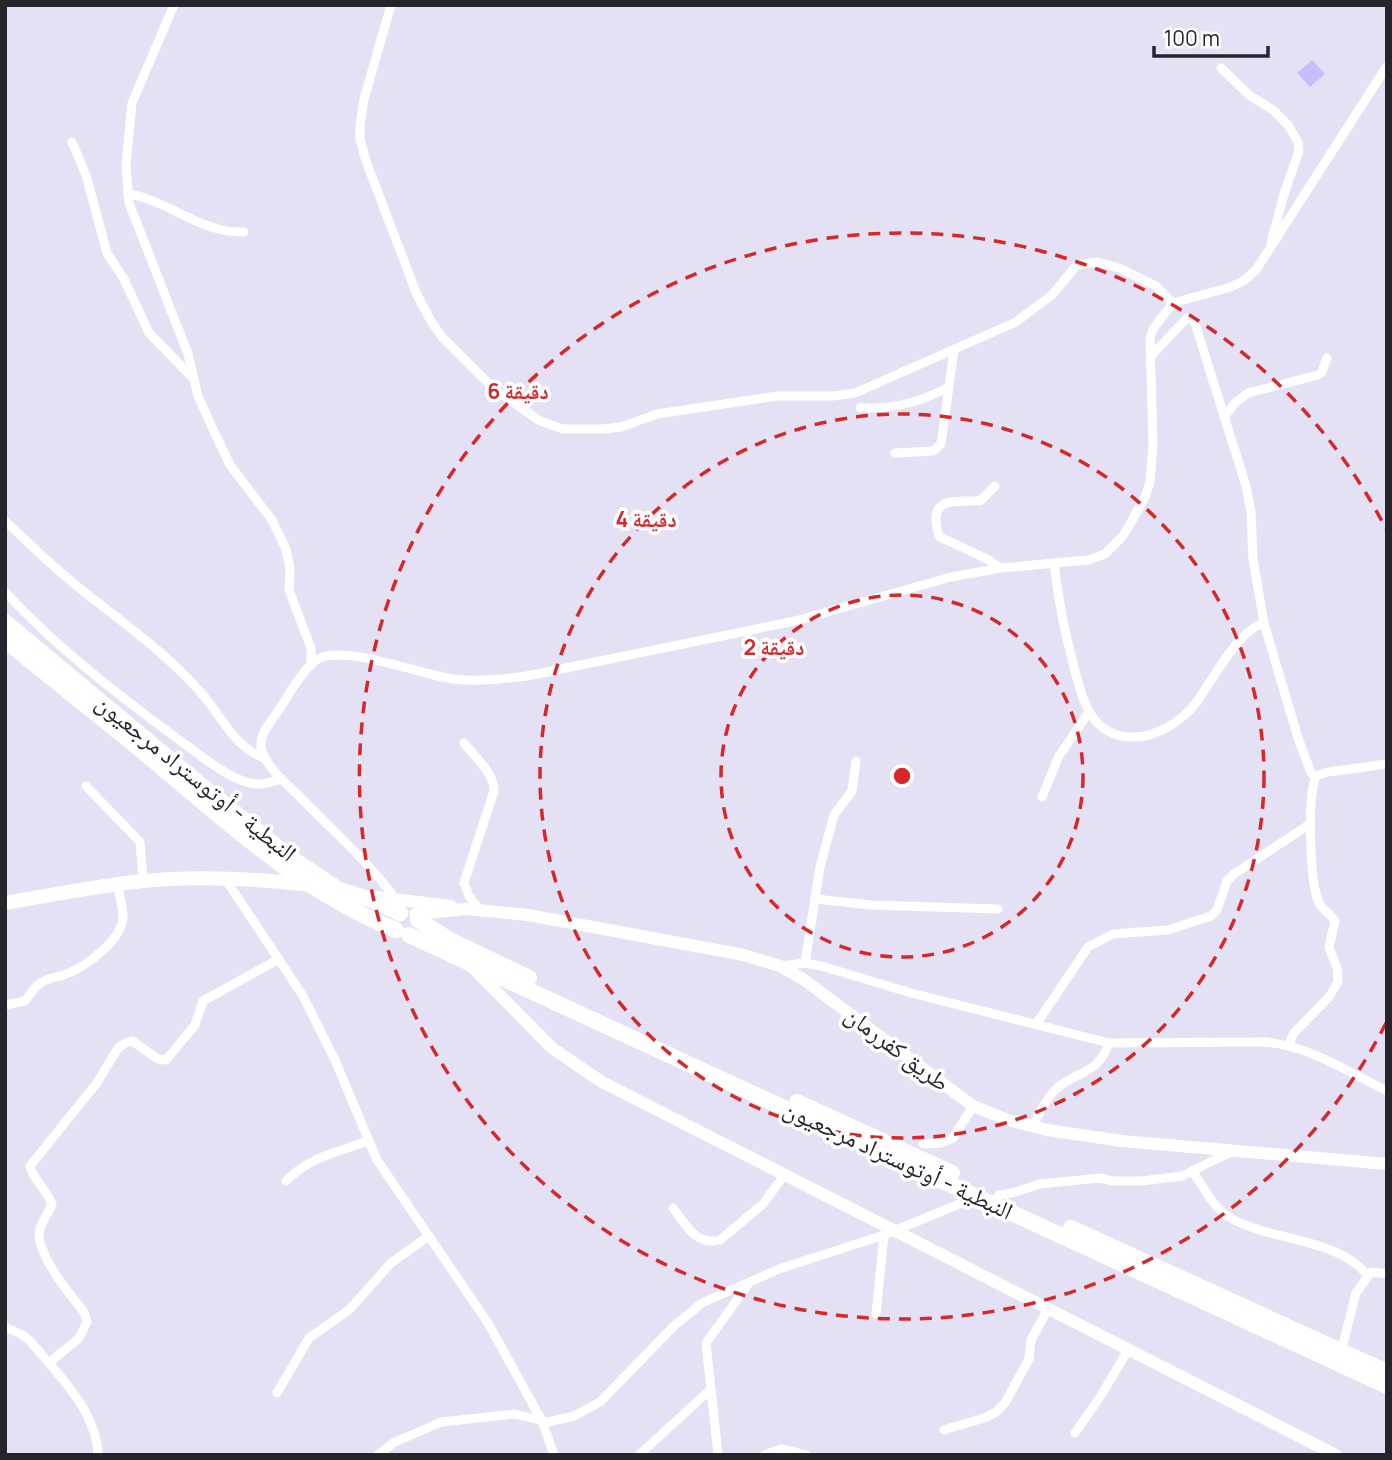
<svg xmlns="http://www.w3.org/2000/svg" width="1392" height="1460" font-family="Manrope,'Noto Naskh Arabic',sans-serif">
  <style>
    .green { fill: #c9bcfa }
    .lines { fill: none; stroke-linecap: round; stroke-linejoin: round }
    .minor { stroke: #fff; stroke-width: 9 }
    .tertiary { stroke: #fff; stroke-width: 12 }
    .secondary { stroke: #fff; stroke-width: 12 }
    .primary { stroke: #fff; stroke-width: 14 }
    .trunk { stroke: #fff; stroke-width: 16 }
    .ring { fill: none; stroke: #d62828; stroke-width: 3.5; stroke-dasharray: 12 9 }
    .labels { text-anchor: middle; stroke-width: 7; stroke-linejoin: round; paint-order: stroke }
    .street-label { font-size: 24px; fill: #26252c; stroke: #fff }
    .centre { fill: #d62828; stroke: #fff; stroke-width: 3.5 }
    .ring-label { font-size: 21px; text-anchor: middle; font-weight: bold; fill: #d62828; stroke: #fff; stroke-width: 7; stroke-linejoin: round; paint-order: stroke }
  </style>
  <rect width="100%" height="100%" fill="#e5e1f5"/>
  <!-- green -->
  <path class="green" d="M1312 60 1325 74 1310 87 1297 73Z"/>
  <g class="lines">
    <!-- minor -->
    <g class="minor">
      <path d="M174 5 132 103 126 165 129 203 188 354 198 396 211 425 230 465 272 520 286 549 290 568 289 590 311 648V665"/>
      <path d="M391 5 364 99 360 125V139L366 161 417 295 431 321 442 337 494 389 540 421 563 429H602L621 427 657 414 777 396H833L855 393 1016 322 1052 295 1077 265 1098 262 1119 268 1156 286 1173 303"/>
      <path d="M1221 68 1249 95 1273 110 1288 125 1298 142 1299 151 1284 194 1271 243"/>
      <path d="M72 142 86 175 107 253 124 279 149 333 191 376"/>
      <path d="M128 194C169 200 201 234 244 232"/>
      <path d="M1151 356 1187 318 1194 320 1246 486 1251 512 1253 559 1264 623"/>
      <path d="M860 408C892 409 921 403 948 387"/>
      <path d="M1224 417 1235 403 1248 393 1318 375 1322 372 1327 358"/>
      <path d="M895 453 933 451 941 444 954 350"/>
      <path d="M995 486 980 501C963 502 934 496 936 521 937 527 937 532 940 537L987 559 1001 568"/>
      <path d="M5 521C29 543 52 566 77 586 120 621 166 652 202 694 224 719 232 745 264 758"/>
      <path d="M1054 563C1058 598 1064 630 1073 663 1082 698 1090 739 1136 737 1157 736 1178 723 1192 708 1210 686 1237 630 1264 623L1298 738 1311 773 1316 776 1328 772 1387 764"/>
      <path d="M5 592C59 650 122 698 186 745 204 758 233 782 256 784 265 785 274 781 282 779"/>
      <path d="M464 743C475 757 494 773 494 791L464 883 469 896 480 910"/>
      <path d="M86 786 140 842 143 881"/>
      <path d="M1042 797 1059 756 1089 712"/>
      <path d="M226 880 303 996 335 1060 377 1160 488 1323 542 1421 554 1455"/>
      <path d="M815 899 872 905 998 909"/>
      <path d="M397 901C369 862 332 830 299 796 287 784 271 771 264 756 255 741 267 726 276 714 287 699 303 667 318 659 343 644 422 675 453 679 477 682 502 679 527 676L795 621 951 577 1001 568 1088 560 1105 554 1122 537 1130 524 1145 497 1150 482 1153 445 1150 339 1153 329 1173 303 1231 287 1243 281 1256 270 1387 66"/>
      <path d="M805 963 820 867 834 815 852 791 856 761"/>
      <path d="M780 966 805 963 821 966 915 994 1109 1043 1266 1042C1312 1047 1346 1071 1387 1091"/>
      <path d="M5 1005 25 1001C29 996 33 989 39 984 46 978 55 978 64 975 84 968 123 940 123 916 123 906 119 894 117 884"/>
      <path d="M1037 1023 1088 947 1113 934 1168 930 1211 916 1217 910 1227 881 1234 874 1310 824"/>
      <path d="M1289 1044 1294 1033 1329 997 1338 982 1337 968 1329 947 1335 921C1330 913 1322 910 1318 901 1310 879 1307 797 1316 776"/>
      <path d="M1032 1127C1040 1114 1045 1099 1056 1089 1079 1069 1097 1076 1109 1043"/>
      <path d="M923 1144 941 1143 953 1138 973 1106"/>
      <path d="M1192 1171 1231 1152"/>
      <path d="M286 1181C309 1157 338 1152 368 1141"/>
      <path d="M999 1195 1012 1193 1040 1184 1100 1178 1113 1181H1142L1182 1176 1192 1171C1204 1187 1212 1206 1229 1217 1268 1241 1339 1238 1367 1275"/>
      <path d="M673 1208C686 1225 696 1246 720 1240L763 1204 785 1174"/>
      <path d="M876 1314 884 1235"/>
      <path d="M5 1327 21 1334 30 1341C57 1373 97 1411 98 1455"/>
      <path d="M1341 1352 1356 1293 1371 1272 1387 1274"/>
      <path d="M49 1363 79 1338 87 1322 84 1312C69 1293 40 1259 39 1234 39 1224 49 1213 52 1204 47 1190 33 1180 30 1166L96 1084 118 1048 125 1043 132 1041 158 1059 166 1060 195 1025 203 1001 279 959"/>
      <path d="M277 1393 309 1338 349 1310 391 1263 429 1236"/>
      <path d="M944 1430 987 1417 996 1412 1005 1403 1029 1359 1031 1340 1048 1309"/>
      <path d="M1075 1433 1102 1394 1128 1350"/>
      <path d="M378 1455 393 1443 441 1422 515 1414 548 1422 574 1416 600 1402 674 1326 702 1303 779 1269 884 1235 976 1197"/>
      <path d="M639 1455 711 1389"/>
      <path d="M718 1455 706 1343 749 1283"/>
      <path d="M764 1455 781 1449 806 1455"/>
    </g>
    <!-- tertiary -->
    <path class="tertiary" d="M470 965 552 1048 602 1082 1336 1455"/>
    <!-- secondary -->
    <g class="secondary">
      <path d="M369 896 451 906"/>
      <path d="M415 914 466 909 528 915 744 955 780 966 803 979 973 1106 1008 1120 1047 1130 1122 1141 1387 1164"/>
    </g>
    <!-- primary -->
    <path class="primary" d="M5 903C51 895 97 886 143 881 198 875 258 879 313 885"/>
    <!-- trunk -->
    <g class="trunk">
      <path d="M5 622 197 782 291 858 339 890 369 899 400 913"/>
      <path d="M5 640C56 682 109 723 159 765 234 828 304 893 396 930"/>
      <path d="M418 920 450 940 529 978"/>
      <path d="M409 935 1387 1386"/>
      <path d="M797 1102 952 1173"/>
      <path d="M1071 1228 1387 1372"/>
    </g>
  </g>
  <!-- distance rings -->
  <g class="ring">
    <circle cx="902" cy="776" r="181"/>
    <circle cx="902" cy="776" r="362"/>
    <path d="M1386 1023A543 543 0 1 1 1386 529"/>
  </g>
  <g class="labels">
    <!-- street labels -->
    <g class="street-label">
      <text transform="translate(196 778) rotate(39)" y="8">النبطية - أوتوستراد مرجعيون</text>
      <text transform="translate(897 1049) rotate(37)" y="8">طريق كفررمان</text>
      <text transform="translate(898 1160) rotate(25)" y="8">النبطية - أوتوستراد مرجعيون</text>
    </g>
  </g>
  <circle cx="902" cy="776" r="10" class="centre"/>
  <g class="ring-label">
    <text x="518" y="399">6 دقيقة</text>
    <text x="646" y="527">4 دقيقة</text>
    <text x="774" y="655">2 دقيقة</text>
  </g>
  <!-- border -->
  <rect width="1392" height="1460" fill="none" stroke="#26252c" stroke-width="14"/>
  <!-- scale -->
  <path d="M1154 46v10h114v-10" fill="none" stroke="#26252c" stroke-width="3.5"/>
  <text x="1164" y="46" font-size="21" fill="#26252c" stroke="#ffffff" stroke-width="5" paint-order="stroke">100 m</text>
</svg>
